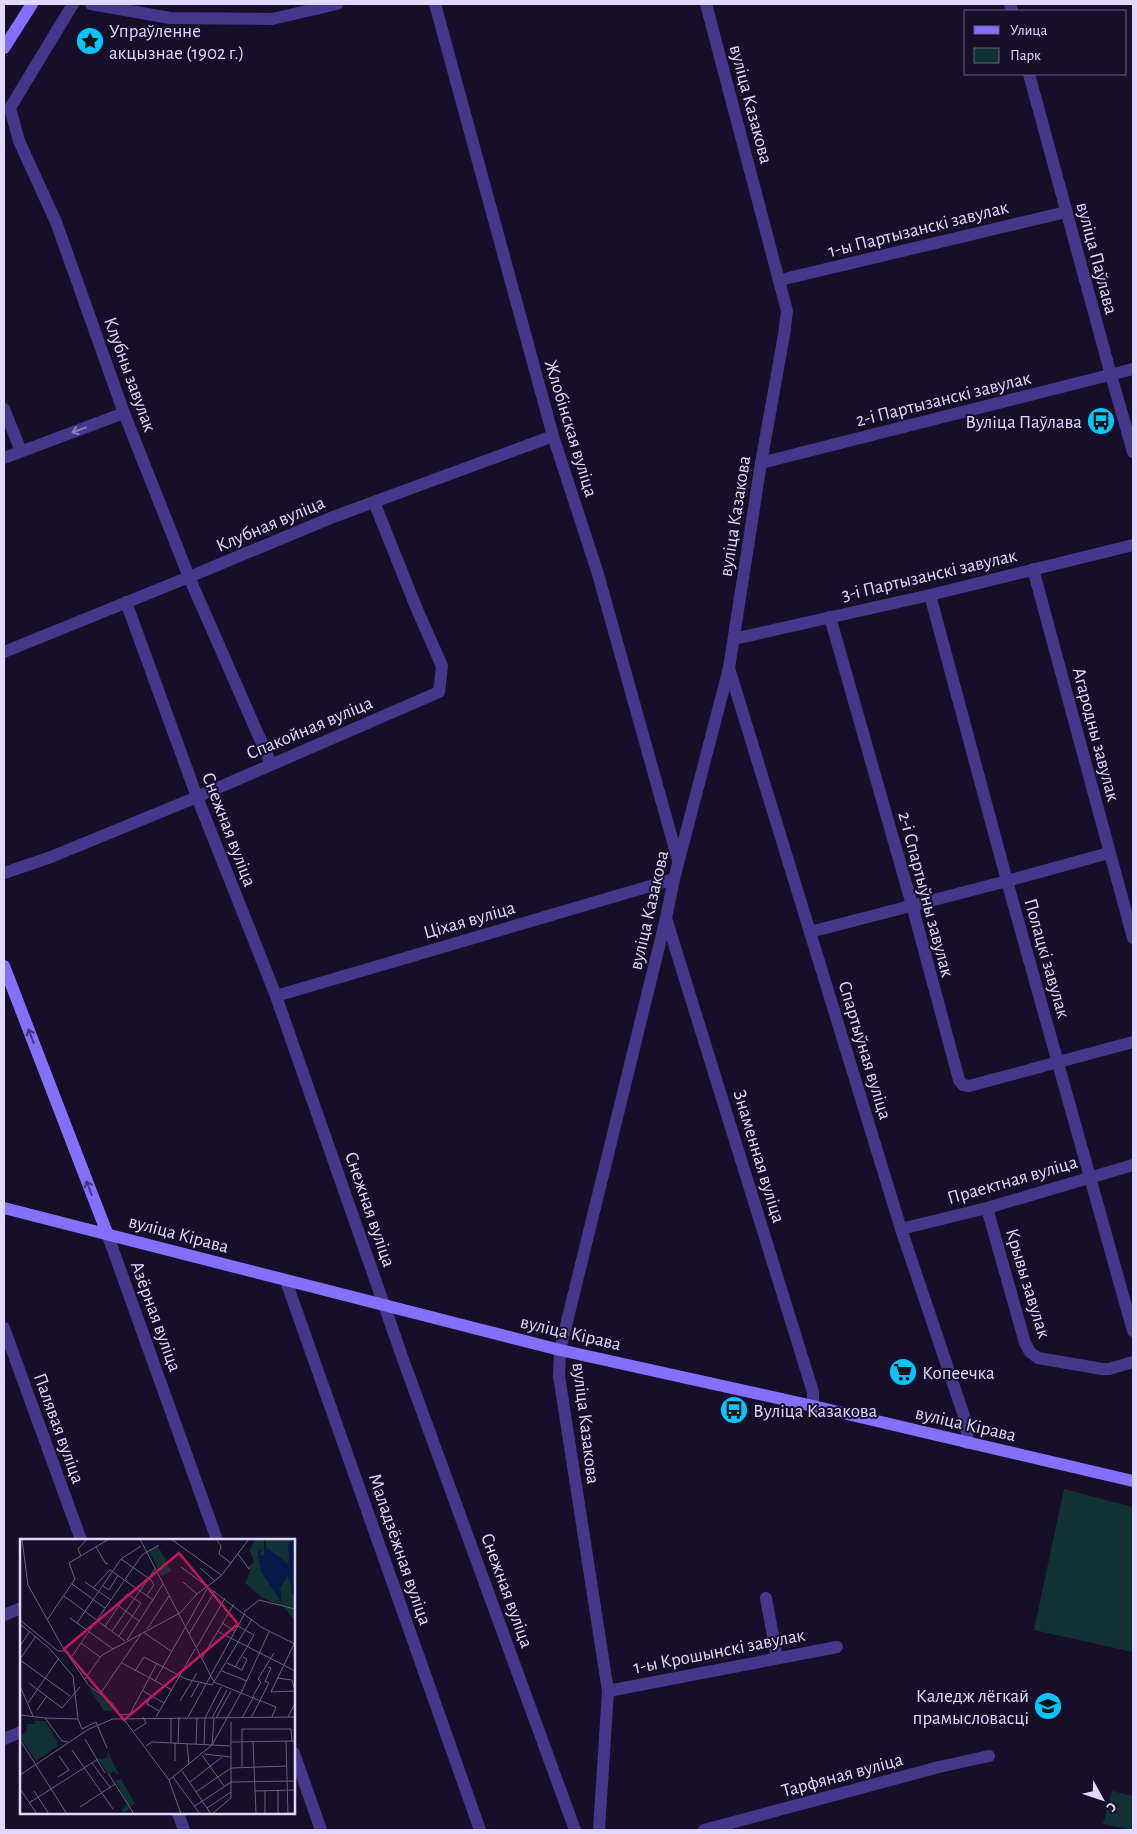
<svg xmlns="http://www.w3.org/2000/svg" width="1137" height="1834" font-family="'Alegreya Sans',sans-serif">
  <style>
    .green { fill: #123134 }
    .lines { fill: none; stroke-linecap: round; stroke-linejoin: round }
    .minor { stroke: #45388a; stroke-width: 12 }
    .tertiary { stroke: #45388a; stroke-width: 12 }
    .secondary { stroke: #846fff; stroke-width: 12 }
    .oneway { stroke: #8b80bf }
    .oneway2 { stroke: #43357f }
    .labels { text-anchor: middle; stroke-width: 4; stroke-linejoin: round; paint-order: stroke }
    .poi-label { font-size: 19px; fill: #e1d8ff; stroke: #170f29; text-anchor: start }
    .street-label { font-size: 19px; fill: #e1d8ff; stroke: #170f29 }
    .inset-road { fill: none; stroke: #685f7f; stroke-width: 1 }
    .view { fill: #c2185b; fill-opacity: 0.15; stroke: #c2185b; stroke-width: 2.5 }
    .inset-edge { fill: none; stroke: #e1d8ff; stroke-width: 2.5 }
  </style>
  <rect width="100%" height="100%" fill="#170f29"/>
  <!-- green -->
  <g class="green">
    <path d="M1064 1489 1133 1507V1652L1034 1630Z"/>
    <path d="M1112 1791 1133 1796V1830L1103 1824Z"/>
  </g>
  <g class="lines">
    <!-- minor -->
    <g class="minor">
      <path d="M73 4 10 108 19 141 56 222 124 413 189 577 271 764"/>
      <path d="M435 4 553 436 598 574 678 860"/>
      <path d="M780 280 1066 212"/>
      <path d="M4 409 21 451"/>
      <path d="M4 458 124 413"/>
      <path d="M761 463 1133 369"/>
      <path d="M1033 569 1133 938"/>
      <path d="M930 595 1007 881 1133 1331"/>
      <path d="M126 602 197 797 276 996 404 1362 575 1830"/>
      <path d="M830 617 912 905 959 1080 963 1085 969 1086 1133 1042"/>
      <path d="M734 639 930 595 1133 545"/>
      <path d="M4 652 189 577 333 517 553 436"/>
      <path d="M729 668 901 1229 967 1425V1443"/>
      <path d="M4 873 51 857 197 797 439 692 442 666 416 607 374 502"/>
      <path d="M666 918 813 1392V1406"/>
      <path d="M810 932 1007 881 1109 853"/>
      <path d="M276 996 674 879"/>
      <path d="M987 1208 1025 1343 1030 1352 1038 1358 1102 1369H1109L1133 1362"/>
      <path d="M901 1229 987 1208 1133 1165"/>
      <path d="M107 1233 217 1540"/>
      <path d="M286 1281 480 1830"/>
      <path d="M4 1328 81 1540"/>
      <path d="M766 1598 777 1658"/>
      <path d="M4 1615 21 1608"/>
      <path d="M608 1691 837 1647"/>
      <path d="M4 1739 21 1732"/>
      <path d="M294 1753 321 1830"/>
      <path d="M178 1813 184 1830"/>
      <path d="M599 1830 608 1691 559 1376 560 1350 666 918 674 879 729 668 761 463 784 335 787 311 706 4"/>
      <path d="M704 1830 939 1767 989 1756"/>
    </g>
    <!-- tertiary -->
    <g class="tertiary">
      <path d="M91 4 170 18 272 19 337 4"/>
      <path d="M1010 4 1012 11"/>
      <path d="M1029 74 1111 375 1133 452"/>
    </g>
    <!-- secondary -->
    <g class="secondary">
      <path d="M4 48 32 4"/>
      <path d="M4 966 107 1233"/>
      <path d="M4 1208 560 1350 813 1406 1133 1481"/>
    </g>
  </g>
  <!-- one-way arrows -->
  <defs><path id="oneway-shaft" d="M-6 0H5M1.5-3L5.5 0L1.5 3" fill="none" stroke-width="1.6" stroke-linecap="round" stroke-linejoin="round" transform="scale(1.25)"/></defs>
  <use class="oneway" href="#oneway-shaft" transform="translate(79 430) rotate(160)"/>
  <g class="oneway2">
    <use href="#oneway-shaft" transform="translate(31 1036) rotate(-111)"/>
    <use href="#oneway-shaft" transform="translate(89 1188) rotate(-111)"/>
  </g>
  <!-- icons -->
  <defs>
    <symbol id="sight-disc" viewBox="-11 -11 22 22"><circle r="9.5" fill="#04c6ff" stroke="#170f29"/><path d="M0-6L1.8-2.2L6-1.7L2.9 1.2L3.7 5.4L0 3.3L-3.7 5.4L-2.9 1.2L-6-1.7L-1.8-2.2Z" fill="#111"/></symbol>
    <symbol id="bus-disc" viewBox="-11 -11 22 22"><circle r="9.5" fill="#04c6ff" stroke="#170f29"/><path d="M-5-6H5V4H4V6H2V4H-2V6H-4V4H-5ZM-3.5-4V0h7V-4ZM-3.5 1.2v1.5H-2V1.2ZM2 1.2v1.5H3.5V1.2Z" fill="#111"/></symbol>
    <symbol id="supermarket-disc" viewBox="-11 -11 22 22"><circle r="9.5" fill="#04c6ff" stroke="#170f29"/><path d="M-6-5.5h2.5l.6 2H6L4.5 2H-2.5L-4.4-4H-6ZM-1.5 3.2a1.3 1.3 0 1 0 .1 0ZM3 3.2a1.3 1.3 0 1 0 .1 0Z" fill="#111"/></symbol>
    <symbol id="university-disc" viewBox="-11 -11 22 22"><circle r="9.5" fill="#04c6ff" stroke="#170f29"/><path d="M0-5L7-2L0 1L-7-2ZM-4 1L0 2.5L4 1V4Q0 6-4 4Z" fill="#111"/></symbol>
  </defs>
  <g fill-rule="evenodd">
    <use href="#sight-disc" x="74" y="25" width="32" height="32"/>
    <use href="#bus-disc" x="1085" y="405" width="32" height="32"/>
    <use href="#supermarket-disc" x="887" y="1356" width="32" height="32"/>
    <use href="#bus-disc" x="718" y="1394" width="32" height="32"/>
    <use href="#university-disc" x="1032" y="1690" width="32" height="32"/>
  </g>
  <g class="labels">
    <!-- poi labels -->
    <g class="poi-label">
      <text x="109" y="37">Упраўленне<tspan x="109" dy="22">акцызнае (1902 г.)</tspan></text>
      <text x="1082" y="428" text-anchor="end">Вуліца Паўлава</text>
      <text x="922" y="1379">Копеечка</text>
      <text x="753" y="1417">Вуліца Казакова</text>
      <text x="1029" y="1702" text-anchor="end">Каледж лёгкай<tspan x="1029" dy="22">прамысловасці</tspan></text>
    </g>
    <!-- street labels -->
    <g class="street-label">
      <text transform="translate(752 104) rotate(75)" y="7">вуліца Казакова</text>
      <text transform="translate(918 228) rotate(-14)" y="7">1-ы Партызанскі завулак</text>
      <text transform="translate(1098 258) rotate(75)" y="7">вуліца Паўлава</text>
      <text transform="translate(131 374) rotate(70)" y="7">Клубны завулак</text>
      <text transform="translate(943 398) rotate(-14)" y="7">2-і Партызанскі завулак</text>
      <text transform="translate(572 428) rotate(73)" y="7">Жлобінская вуліца</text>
      <text transform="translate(734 516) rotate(-81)" y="7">вуліца Казакова</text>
      <text transform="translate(270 523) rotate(-23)" y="7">Клубная вуліца</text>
      <text transform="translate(929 574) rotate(-13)" y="7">3-і Партызанскі завулак</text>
      <text transform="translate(309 727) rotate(-23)" y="7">Спакойная вуліца</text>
      <text transform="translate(1097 734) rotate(75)" y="7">Агародны завулак</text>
      <text transform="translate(230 829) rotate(69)" y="7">Снежная вуліца</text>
      <text transform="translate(927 894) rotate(75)" y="7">2-і Спартыўны завулак</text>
      <text transform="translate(648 910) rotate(-77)" y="7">вуліца Казакова</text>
      <text transform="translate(469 919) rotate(-16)" y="7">Ціхая вуліца</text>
      <text transform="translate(1048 958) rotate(74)" y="7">Полацкі завулак</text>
      <text transform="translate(866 1050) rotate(73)" y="7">Спартыўная вуліца</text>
      <text transform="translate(760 1156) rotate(73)" y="7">Знаменная вуліца</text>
      <text transform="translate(1012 1179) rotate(-16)" y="7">Праектная вуліца</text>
      <text transform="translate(371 1209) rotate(71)" y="7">Снежная вуліца</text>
      <text transform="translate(179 1233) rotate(15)" y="7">вуліца Кірава</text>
      <text transform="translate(1029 1283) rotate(73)" y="7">Крывы завулак</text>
      <text transform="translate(157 1316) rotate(70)" y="7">Азёрная вуліца</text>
      <text transform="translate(571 1332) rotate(13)" y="7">вуліца Кірава</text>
      <text transform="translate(587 1423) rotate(83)" y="7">вуліца Казакова</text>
      <text transform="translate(966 1423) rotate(13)" y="7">вуліца Кірава</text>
      <text transform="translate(60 1428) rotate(70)" y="7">Палявая вуліца</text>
      <text transform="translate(401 1549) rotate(71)" y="7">Маладзёжная вуліца</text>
      <text transform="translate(508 1590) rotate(70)" y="7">Снежная вуліца</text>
      <text transform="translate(719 1650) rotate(-11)" y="7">1-ы Крошынскі завулак</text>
      <text transform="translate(842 1774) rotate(-15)" y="7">Тарфяная вуліца</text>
    </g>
  </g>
  <!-- overview -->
  <g transform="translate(20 1539)">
    <rect width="275" height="275" fill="#170f29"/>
    <path d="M231 0H244V16L240 17 241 9 238 14 241 32 261 63 260 49 266 39 268 27 246 8V0H270L268 41 270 39 272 55 275 56V82L264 68 243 59 225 44 230 32 227 29 234 23 230 11 234 2ZM138 7 151 32 141 37 129 11ZM69 149 89 163 94 171 84 172ZM15 182H25L38 203 37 208 16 222 0 199 7 191V185H15ZM88 213 99 236H98L94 232 90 235 87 233 78 220 86 219ZM101 240 115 264 104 274 102 271 107 264 95 242Z" fill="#123134"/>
    <path d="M246 0V8L267 24 268 31 271 22 268 10 270 0H275V56L267 35 260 49 262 64 241 32 238 17 242 8 240 17 244 16Z" fill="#081849"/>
    <path class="inset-road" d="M2 0 8 46 42 107 69 147 91 163 149 241M120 0 194 143 221 154 192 206 149 241 161 275M151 0 201 36M196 0 201 7 199 15 211 24M76 8 86 25 88 24M218 15 229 30M61 17 58 10 67 0M101 20 131 41 134 46 127 56M161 28 241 88 275 105M180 29 195 42M65 43 91 61M163 43 177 55M52 45 85 69M83 47 89 51 98 36M73 49 90 31 133 61M44 57 105 102M99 67 119 82M224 73 239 61 275 70M50 79 93 110M0 81 38 112H45M27 81 55 40 49 24 89 0M57 84 101 20 121 7M202 84 215 92M0 85 29 109 53 137 58 180M85 87 107 55 121 64 99 97M127 90 149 57M92 92 135 30M197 92 275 132M123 93 151 112M249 93 221 154 256 168 252 178M169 95 195 52M107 101 143 45M61 104 80 118M274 105 251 153 275 152M0 107 10 92M176 109 205 59M182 119 214 65M0 120 16 97M50 120 122 16 139 6M0 121 50 157M102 124 152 151M207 124 222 131 227 120 223 118M215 128 234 96 218 87M115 132 124 118 166 140 192 146 232 80M202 132 227 142M257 139 272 141 275 152M64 141 82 116 160 74 177 55 201 37 229 0M135 142 188 48M245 143 251 129 248 128M9 144 42 169 60 148M0 147 13 177M123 152 144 164M80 155 121 95M131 156 127 165 139 172M233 157 241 143 238 140 254 114M171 158 179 144M160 162 177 134M8 164 39 119M17 171 27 157M0 176 25 179 42 202 48 203M100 176 110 175 137 124M136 178 175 110M168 178 225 74M268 178 275 164M25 179 58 180 62 190 76 183 87 209M192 179 207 151M196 179 211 152M222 179 234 157M231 179 249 144 245 142M114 192 126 184 123 178M65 200 85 234M0 201 47 275M266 202 268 275M211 203 275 202M233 203 236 275M151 204V179M155 204V222M158 205 159 178M167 205 169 225M176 205 177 179M184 206 185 179 201 148M211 206V183M126 207 132 203 192 206 194 179M52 211 93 270M184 215 211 218M182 216 204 247M72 224 90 248M222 228V190H271L272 202M162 232 191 275M88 234 114 275M0 236 69 190 93 180 275 178M38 238 49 231 39 217M153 238 180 275M170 243 202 218M211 243 275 242M0 250 17 275M258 251V275M14 252 29 275M235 252 275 251M245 252V275M176 253 211 229 267 227M9 264 78 220M175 267 211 243M60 268 95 245M187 269 211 253M192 275 211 259V207L192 206M247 275 275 274"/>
    <path class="view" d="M159 14 218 85 104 181 44 110Z"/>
    <rect width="275" height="275" class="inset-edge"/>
  </g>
  <!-- border -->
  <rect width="1137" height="1834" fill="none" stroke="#e1d8ff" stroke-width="10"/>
  <!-- legend -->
  <rect x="964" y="10" width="162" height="65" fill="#170f29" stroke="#685f7f"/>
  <rect x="974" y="26" width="25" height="8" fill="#846fff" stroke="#685f7f"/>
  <text x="1010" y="35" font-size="15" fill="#e1d8ff">Улица</text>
  <rect x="974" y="48" width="25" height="15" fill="#123134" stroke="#685f7f"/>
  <text x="1010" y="60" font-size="15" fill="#e1d8ff">Парк</text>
  <!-- north arrow -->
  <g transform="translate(1102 1799) rotate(130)" stroke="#170f29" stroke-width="4" paint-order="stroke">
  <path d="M0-4L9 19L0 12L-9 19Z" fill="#e1d8ff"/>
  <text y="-8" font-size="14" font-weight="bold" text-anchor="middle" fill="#e1d8ff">С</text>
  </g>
</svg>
